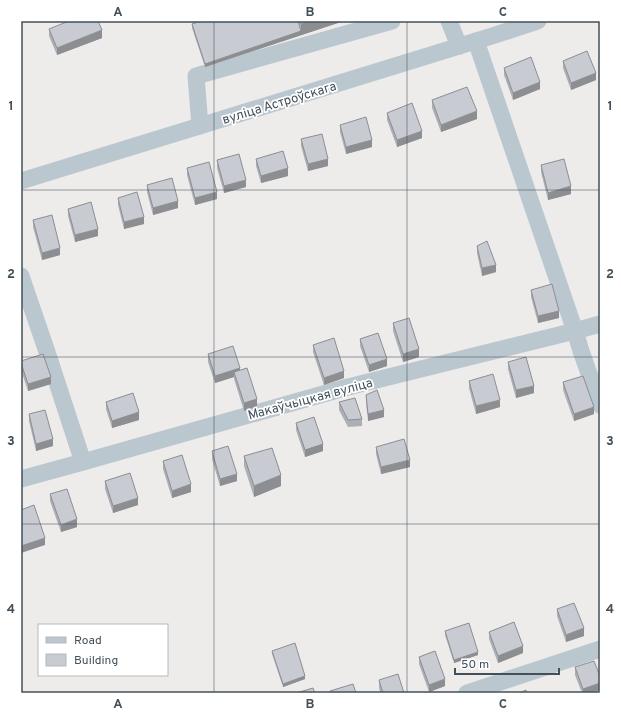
<svg xmlns="http://www.w3.org/2000/svg" width="621" height="714" font-family="Overpass,sans-serif">
  <style>
    .lines { fill: none; stroke-linecap: round; stroke-linejoin: round }
    .minor { stroke: #bbc7cf; stroke-width: 17 }
    .wall { fill: #acafb4 }
    .shaded-wall { fill: #8c8e92 }
    .building { fill: #c8cbd1; stroke: #8c8e92 }
    .grid { fill: none; stroke: #435059; stroke-width: 1; stroke-opacity: 0.55 }
    .labels { text-anchor: middle; stroke-width: 3.5; stroke-linejoin: round; paint-order: stroke }
    .street-label { font-size: 13px; fill: #435059; stroke: #fff }
    .neatline { fill: none; stroke: #435059; stroke-width: 1.5 }
    .grid-label { font-size: 13px; text-anchor: middle; font-weight: bold; fill: #435059 }
  </style>
  <rect width="100%" height="100%" fill="#eeebeb"/>
  <g class="lines">
    <!-- minor -->
    <g class="minor">
      <path d="M449 21 459 46"/>
      <path d="M476 41 575 331 581 351 600 405"/>
      <path d="M200 126 196 76 392 21"/>
      <path d="M21 181 492 36 538 21"/>
      <path d="M21 276 47 352 83 462"/>
      <path d="M21 479 83 462 348 387 575 331 600 324"/>
      <path d="M467 693 600 649"/>
    </g>
  </g>
  <!-- wall -->
  <g class="wall">
    <path d="M201 21H344L205 67 192 28V24Z"/>
    <path d="M49 29 102 38 57 55 49 36Z"/>
    <path d="M563 61 596 80 571 90 563 68Z"/>
    <path d="M504 68 540 89 513 100 504 75Z"/>
    <path d="M432 100 477 119 441 132 432 108Z"/>
    <path d="M387 113 422 138 397 147 387 120Z"/>
    <path d="M340 125 372 147 346 154 340 132Z"/>
    <path d="M301 139 328 166 308 171 301 146Z"/>
    <path d="M256 159 288 176 261 183 256 166Z"/>
    <path d="M217 160 246 187 224 193 217 168Z"/>
    <path d="M541 165 571 194 548 200 541 172Z"/>
    <path d="M187 168 217 199 195 205 187 175Z"/>
    <path d="M147 185 178 208 153 215 147 192Z"/>
    <path d="M118 198 144 224 124 229 118 205Z"/>
    <path d="M68 209 98 236 75 242 68 216Z"/>
    <path d="M33 220 60 255 42 260 33 227Z"/>
    <path d="M477 246 496 272 482 276 477 253Z"/>
    <path d="M531 290 559 318 538 323 531 297Z"/>
    <path d="M393 323 419 357 403 362 393 331Z"/>
    <path d="M360 339 387 366 369 372 360 346Z"/>
    <path d="M313 345 344 378 324 385 313 352Z"/>
    <path d="M208 354 240 370 257 406 244 411 234 379V377L215 383 208 362Z"/>
    <path d="M21 361 51 384 28 391 21 370Z"/>
    <path d="M508 362 534 393 516 398 508 369Z"/>
    <path d="M469 381 500 407 476 414 469 388Z"/>
    <path d="M563 382 594 414 574 421 563 390Z"/>
    <path d="M366 395 384 417 368 421 366 402Z"/>
    <path d="M106 402 139 420 112 428 106 409Z"/>
    <path d="M339 402 362 419V426L348 427 339 410Z"/>
    <path d="M29 414 53 446 36 451 29 421Z"/>
    <path d="M296 423 323 451 305 457 296 430Z"/>
    <path d="M376 447 410 467 381 474 376 454Z"/>
    <path d="M212 451 237 481 220 486 212 459Z"/>
    <path d="M244 456 281 486 254 497 244 466Z"/>
    <path d="M163 461 191 492 172 498 163 469Z"/>
    <path d="M105 481 138 505 113 513 105 489Z"/>
    <path d="M50 494 77 527 61 532 50 501Z"/>
    <path d="M557 609 584 636 566 642 557 616Z"/>
    <path d="M445 631 478 655 454 663 445 635Z"/>
    <path d="M489 632 523 653 498 663 489 639Z"/>
    <path d="M272 651 305 679 283 687 272 654Z"/>
    <path d="M419 657 445 686 429 692 419 664Z"/>
    <path d="M575 667 600 690 592 693H582L575 675Z"/>
    <path d="M379 680 404 693H380L379 687Z"/>
  </g>
  <!-- shaded-wall -->
  <g class="shaded-wall">
    <path d="M312 21H344L205 67V64L301 31V24Z"/>
    <path d="M102 30V38L57 55V48Z"/>
    <path d="M596 73V80L571 90V83Z"/>
    <path d="M540 82V89L513 100V93Z"/>
    <path d="M477 111V119L441 132V125Z"/>
    <path d="M422 131V138L397 147V140Z"/>
    <path d="M372 140V147L346 154V147Z"/>
    <path d="M328 159V166L308 171V164Z"/>
    <path d="M288 168V176L261 183V176Z"/>
    <path d="M246 180V187L224 193V186Z"/>
    <path d="M571 186V194L548 200V193Z"/>
    <path d="M217 192V199L195 205V198Z"/>
    <path d="M178 201V208L153 215V208Z"/>
    <path d="M144 217V224L124 229V222Z"/>
    <path d="M98 229V236L75 242V235Z"/>
    <path d="M60 248V255L42 260V253Z"/>
    <path d="M496 265V272L482 276V268Z"/>
    <path d="M559 311V318L538 323V316Z"/>
    <path d="M419 349V357L403 362V354Z"/>
    <path d="M387 359V366L369 372V365Z"/>
    <path d="M240 368V375L234 372V377L215 383V376Z"/>
    <path d="M344 371V378L324 385V378Z"/>
    <path d="M51 377V384L28 391V384Z"/>
    <path d="M534 386V393L516 398V390Z"/>
    <path d="M257 399V406L244 411V403Z"/>
    <path d="M500 400V407L476 414V406Z"/>
    <path d="M594 407V414L574 421V414Z"/>
    <path d="M384 410V417L368 421V414Z"/>
    <path d="M139 412V420L112 428V421Z"/>
    <path d="M53 439V446L36 451V444Z"/>
    <path d="M323 444V451L305 457V450Z"/>
    <path d="M410 460V467L381 474V467Z"/>
    <path d="M237 474V481L220 486V479Z"/>
    <path d="M281 475V486L254 497V486Z"/>
    <path d="M191 484V492L172 498V491Z"/>
    <path d="M138 498V505L113 513V506Z"/>
    <path d="M77 519V527L61 532V525Z"/>
    <path d="M45 538V545L21 553V546Z"/>
    <path d="M584 628V636L566 642V635Z"/>
    <path d="M523 646V653L498 663V656Z"/>
    <path d="M478 652V655L454 663V660Z"/>
    <path d="M305 676V679L283 687V684Z"/>
    <path d="M445 679V686L429 692V685Z"/>
    <path d="M600 683V690L592 693H583V689Z"/>
  </g>
  <!-- building -->
  <g class="building">
    <path d="M69 21H98L102 30 57 48 49 29Z"/>
    <path d="M201 21H298L301 31 205 64 192 24Z"/>
    <path d="M300 21H312L301 24Z"/>
    <path d="M587 51 596 73 571 83 563 61Z"/>
    <path d="M531 57 540 82 513 93 504 68Z"/>
    <path d="M467 87 477 111 441 125 432 100Z"/>
    <path d="M412 103 422 131 397 140 387 113Z"/>
    <path d="M366 117 372 140 346 147 340 125Z"/>
    <path d="M322 134 328 159 308 164 301 139Z"/>
    <path d="M283 151 288 168 261 176 256 159Z"/>
    <path d="M239 154 246 180 224 186 217 160Z"/>
    <path d="M564 159 571 186 548 193 541 165Z"/>
    <path d="M209 162 217 192 195 198 187 168Z"/>
    <path d="M172 178 178 201 153 208 147 185Z"/>
    <path d="M137 192 144 217 124 222 118 198Z"/>
    <path d="M91 202 98 229 75 235 68 209Z"/>
    <path d="M52 215 60 248 42 253 33 220Z"/>
    <path d="M487 241 496 265 482 268 477 246Z"/>
    <path d="M552 284 559 311 538 316 531 290Z"/>
    <path d="M409 318 419 349 403 354 393 323Z"/>
    <path d="M378 333 387 359 369 365 360 339Z"/>
    <path d="M334 338 344 371 324 378 313 345Z"/>
    <path d="M233 346 240 368 215 376 208 354Z"/>
    <path d="M43 354 51 377 28 384 21 363V361Z"/>
    <path d="M526 357 534 386 516 390 508 362Z"/>
    <path d="M247 368 257 399 244 403 234 372Z"/>
    <path d="M493 374 500 400 476 406 469 381Z"/>
    <path d="M583 376 594 407 574 414 563 382Z"/>
    <path d="M377 390 384 410 368 414 366 395Z"/>
    <path d="M133 393 139 412 112 421 106 402Z"/>
    <path d="M355 398 362 419 348 420 339 402Z"/>
    <path d="M45 410 53 439 36 444 29 414Z"/>
    <path d="M314 417 323 444 305 450 296 423Z"/>
    <path d="M404 439 410 460 381 467 376 447Z"/>
    <path d="M228 446 237 474 220 479 212 451Z"/>
    <path d="M272 448 281 475 254 486 244 456Z"/>
    <path d="M182 455 191 484 172 491 163 461Z"/>
    <path d="M130 473 138 498 113 506 105 481Z"/>
    <path d="M67 489 77 519 61 525 50 494Z"/>
    <path d="M34 505 45 538 21 546V510Z"/>
    <path d="M574 603 584 628 566 635 557 609Z"/>
    <path d="M514 622 523 646 498 656 489 632Z"/>
    <path d="M469 623 478 652 454 660 445 631Z"/>
    <path d="M295 643 305 676 283 684 272 651Z"/>
    <path d="M435 651 445 679 429 685 419 657Z"/>
    <path d="M594 661 600 676V683L583 689 575 667Z"/>
    <path d="M398 674 404 693H383L379 680Z"/>
    <path d="M353 684 356 693H330V691Z"/>
    <path d="M313 688 315 693H296Z"/>
    <path d="M526 690 527 693H519Z"/>
  </g>
  <!-- grid -->
  <path class="grid" d="M214 21V693M407 21V693M21 190H600M21 357H600M21 524H600"/>
  <g class="labels">
    <!-- street labels -->
    <g class="street-label">
      <text transform="translate(279 102) rotate(-17)" y="5">вуліца Астроўскага</text>
      <text transform="translate(310 398) rotate(-15)" y="5">Макаўчыцкая вуліца</text>
    </g>
  </g>
  <!-- border -->
  <rect width="621" height="714" fill="none" stroke="#ffffff" stroke-width="44"/>
  <!-- legend -->
  <rect x="38" y="624" width="130" height="52" fill="#ffffff" stroke="#b4b9bd"/>
  <rect x="46" y="637" width="20" height="6" fill="#bbc7cf" stroke="#b4b9bd"/>
  <text x="74" y="644" font-size="12" fill="#435059">Road</text>
  <rect x="46" y="654" width="20" height="12" fill="#c8cbd1" stroke="#b4b9bd"/>
  <text x="74" y="664" font-size="12" fill="#435059">Building</text>
  <!-- scale -->
  <path d="M455 668v6h104v-6" fill="none" stroke="#435059" stroke-width="2"/>
  <text x="461" y="668" font-size="12" fill="#435059" stroke="#ffffff" stroke-width="3" paint-order="stroke">50 m</text>
  <rect x="22" y="22" width="577" height="670" class="neatline"/>
  <g class="grid-label">
    <text x="118" y="16">A</text>
    <text x="310" y="16">B</text>
    <text x="503" y="16">C</text>
    <text x="11" y="110">1</text>
    <text x="610" y="110">1</text>
    <text x="11" y="278">2</text>
    <text x="610" y="278">2</text>
    <text x="11" y="445">3</text>
    <text x="610" y="445">3</text>
    <text x="11" y="613">4</text>
    <text x="610" y="613">4</text>
    <text x="118" y="708">A</text>
    <text x="310" y="708">B</text>
    <text x="503" y="708">C</text>
  </g>
</svg>
